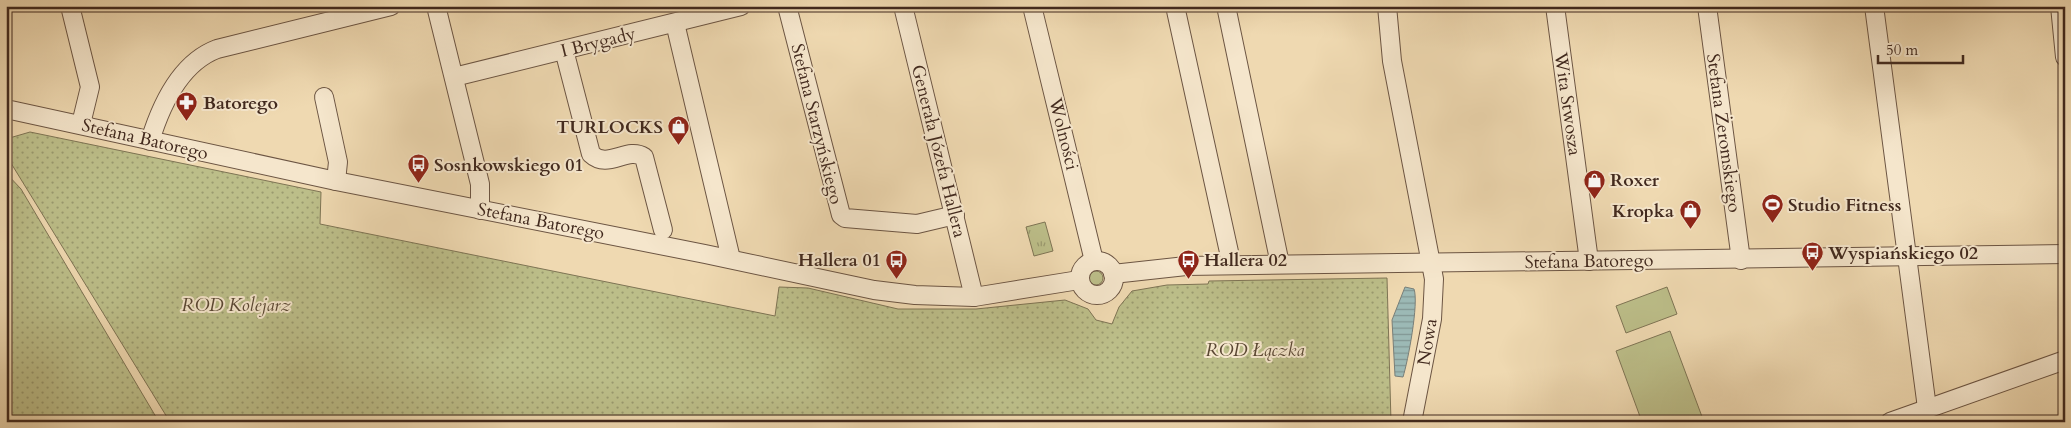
<svg xmlns="http://www.w3.org/2000/svg" width="2071" height="428" font-family="Cardo,serif">
  <style>
    .grass { fill: #bcbe89; stroke: #7e7454 }
    .park { fill: url(#park-tufts); stroke: #7e7454 }
    .garden { fill: url(#garden-dots); stroke: #7e7454 }
    .water { fill: url(#water-rules); stroke: #787f79 }
    .lines { fill: none; stroke-linecap: round; stroke-linejoin: round }
    .minor-casing { stroke: #6c5543; stroke-width: 20 }
    .minor { stroke: #f5e6cc; stroke-width: 18 }
    .labels { text-anchor: middle; stroke-width: 4; stroke-linejoin: round; paint-order: stroke }
    .street-label { font-size: 18px; fill: #41291e; stroke: #f5e6cc }
    .poi-label { font-size: 18px; font-weight: bold; fill: #41291e; stroke: #f5e6cc; text-anchor: start }
    .park-label { font-size: 18px; font-style: italic; fill: #5a4733; stroke: #f5e6cc }
  </style>
  <defs>
    <pattern id="park-tufts" width="24" height="20" patternUnits="userSpaceOnUse" patternTransform="scale(1.25)"><rect width="24" height="20" fill="#bcbe89"/><path d="M3 7l-1-3M5 7V3M7 7l1-3M15 17l-1-3M17 17v-4M19 17l1-3" fill="none" stroke="#9a9a6f"/></pattern>
    <pattern id="garden-dots" width="8" height="8" patternUnits="userSpaceOnUse" patternTransform="scale(1.25)"><rect width="8" height="8" fill="#bcbe89"/><path d="M2 2h.1M6 6h.1" fill="none" stroke="#9a9a6f" stroke-width="1.8" stroke-linecap="round"/></pattern>
    <pattern id="water-rules" width="6" height="5" patternUnits="userSpaceOnUse" patternTransform="scale(1.25)"><rect width="6" height="5" fill="#9cb9b5"/><path d="M0 2.5h6" fill="none" stroke="#819693"/></pattern>
  </defs>
  <rect width="100%" height="100%" fill="#efd9b1"/>
  <filter id="stains"><feTurbulence type="fractalNoise" baseFrequency=".004" numOctaves="4"/><feColorMatrix values="0 0 0 0 .2 0 0 0 0 .09 0 0 0 0 .02 0 0 0 .5 -.17"/></filter>
  <radialGradient id="worn" r=".72"><stop offset=".6" stop-color="#630" stop-opacity="0"/><stop offset="1" stop-color="#630" stop-opacity=".3"/></radialGradient>
  <!-- grass -->
  <g class="grass">
    <circle cx="1096" cy="278" r="7"/>
    <path d="M1667 287 1677 314 1626 333 1616 306Z"/>
    <path d="M1670 331 1704 422H1642L1616 351Z"/>
  </g>
  <!-- park -->
  <path class="park" d="M1045 222 1053 251 1034 256 1026 227Z"/>
  <!-- garden -->
  <g class="garden">
    <path d="M30 132 321 192 320 224 775 316 779 287 808 288 898 309H976L1065 300 1088 309 1096 320 1112 324 1119 307 1132 291 1167 285 1208 284 1209 281 1387 278 1391 422H170L6 155V139Z"/>
    <path d="M6 173 21 189 159 422H6Z"/>
  </g>
  <!-- water -->
  <path class="water" d="M1405 287 1414 289C1419 303 1408 361 1403 377L1395 376 1392 320Z"/>
  <g class="lines">
    <defs>
      <g id="minor">
        <path d="M70 6 90 87 81 124"/>
        <path d="M436 6 480 184V210"/>
        <path d="M787 6 841 215 845 218 917 224 955 215"/>
        <path d="M903 6 974 297"/>
        <path d="M1032 6 1094 261"/>
        <path d="M1175 6 1229 252 1230 265"/>
        <path d="M1226 6 1280 264"/>
        <path d="M1387 6 1392 61 1434 279 1432 319 1412 422"/>
        <path d="M1555 6 1589 261"/>
        <path d="M1707 6 1741 260"/>
        <path d="M1874 6 1927 408"/>
        <path d="M2060 6 2065 57"/>
        <path d="M675 23 731 259"/>
        <path d="M564 50 591 154C608 170 627 146 644 157L663 230"/>
        <path d="M454 77 741 6"/>
        <path d="M324 97 338 162 336 181"/>
        <path d="M6 109 336 181 705 254 874 290 915 295 974 297 1079 280"/>
        <path d="M150 141C161 105 180 63 217 49L391 6"/>
        <circle cx="1097" cy="278" r="17"/>
        <path d="M1113 274 1186 266 2065 254"/>
        <path d="M1890 422 2065 360"/>
      </g>
    </defs>
    <!-- minor casing -->
    <use href="#minor" class="minor-casing"/>
    <!-- minor -->
    <use href="#minor" class="minor"/>
  </g>
  <!-- icons -->
  <defs>
    <symbol id="pharmacy-pin" viewBox="-11 -11 22 30"><path d="M0 17L-7.5 6A9.5 9.5 0 1 1 7.5 6Z" fill="#8f2418" stroke="#f5e6cc"/><path d="M-2-6h4v4h4v4h-4v4h-4v-4h-4v-4h4Z" fill="#fff"/></symbol>
    <symbol id="shop-pin" viewBox="-11 -11 22 30"><path d="M0 17L-7.5 6A9.5 9.5 0 1 1 7.5 6Z" fill="#8f2418" stroke="#f5e6cc"/><path d="M-5-2.5h2.3a2.7 3.5 0 0 1 5.4 0H5L5.5 6h-11ZM-1.5-2.5h3a1.5 2.3 0 0 0-3 0Z" fill="#fff"/></symbol>
    <symbol id="bus-pin" viewBox="-11 -11 22 30"><path d="M0 17L-7.5 6A9.5 9.5 0 1 1 7.5 6Z" fill="#8f2418" stroke="#f5e6cc"/><path d="M-5-6H5V4H4V6H2V4H-2V6H-4V4H-5ZM-3.5-4V0h7V-4ZM-3.5 1.2v1.5H-2V1.2ZM2 1.2v1.5H3.5V1.2Z" fill="#fff"/></symbol>
    <symbol id="stadium-pin" viewBox="-11 -11 22 30"><path d="M0 17L-7.5 6A9.5 9.5 0 1 1 7.5 6Z" fill="#8f2418" stroke="#f5e6cc"/><path d="M0-5a6.5 5 0 1 0 0 10a6.5 5 0 1 0 0-10ZM-3.5-1.8h7v3.6h-7Z" fill="#fff"/></symbol>
  </defs>
  <g fill-rule="evenodd">
    <use href="#pharmacy-pin" x="174" y="90" width="25" height="34"/>
    <use href="#shop-pin" x="666" y="114" width="25" height="34"/>
    <use href="#bus-pin" x="406" y="152" width="25" height="34"/>
    <use href="#shop-pin" x="1582" y="168" width="25" height="34"/>
    <use href="#stadium-pin" x="1760" y="192" width="25" height="34"/>
    <use href="#shop-pin" x="1678" y="198" width="25" height="34"/>
    <use href="#bus-pin" x="1800" y="240" width="25" height="34"/>
    <use href="#bus-pin" x="884" y="248" width="25" height="34"/>
    <use href="#bus-pin" x="1176" y="248" width="25" height="34"/>
  </g>
  <g class="labels">
    <!-- street labels -->
    <g class="street-label">
      <text transform="translate(598 42) rotate(-14)" y="6">I Brygady</text>
      <text transform="translate(1568 104) rotate(82)" y="6">Wita Stwosza</text>
      <text transform="translate(817 124) rotate(76)" y="6">Stefana Starzyńskiego</text>
      <text transform="translate(1724 133) rotate(82)" y="6">Stefana Żeromskiego</text>
      <text transform="translate(1064 134) rotate(76)" y="6">Wolności</text>
      <text transform="translate(145 139) rotate(13)" y="6">Stefana Batorego</text>
      <text transform="translate(939 151) rotate(76)" y="6">Generała Józefa Hallera</text>
      <text transform="translate(541 221) rotate(11)" y="6">Stefana Batorego</text>
      <text transform="translate(1589 261) rotate(-1)" y="6">Stefana Batorego</text>
      <text transform="translate(1427 342) rotate(-81)" y="6">Nowa</text>
    </g>
    <!-- poi labels -->
    <g class="poi-label">
      <text x="203" y="109">Batorego</text>
      <text x="663" y="133" text-anchor="end">TURLOCKS</text>
      <text x="434" y="171">Sosnkowskiego 01</text>
      <text x="1610" y="186">Roxer</text>
      <text x="1788" y="211">Studio Fitness</text>
      <text x="1674" y="217" text-anchor="end">Kropka</text>
      <text x="1828" y="259">Wyspiańskiego 02</text>
      <text x="881" y="266" text-anchor="end">Hallera 01</text>
      <text x="1204" y="266">Hallera 02</text>
    </g>
    <!-- park labels -->
    <g class="park-label">
      <text x="236" y="311">ROD Kolejarz</text>
      <text x="1255" y="356">ROD Łączka</text>
    </g>
  </g>
  <!-- margin -->
  <rect width="2071" height="428" fill="none" stroke="#efd9b1" stroke-width="25"/>
  <rect x="8" y="8" width="2056" height="413" fill="none" stroke="#41291e" stroke-width="2.5"/>
  <rect x="12" y="12" width="2046" height="403" fill="none" stroke="#41291e"/>
  <!-- scale -->
  <path d="M1878 55v8h85v-8" fill="none" stroke="#41291e" stroke-width="2.5"/>
  <text x="1886" y="55" font-size="15" fill="#41291e" stroke="#f5e6cc" stroke-width="4" paint-order="stroke">50 m</text>
  <rect width="100%" height="100%" filter="url(#stains)"/>
  <rect width="100%" height="100%" fill="url(#worn)"/>
</svg>
